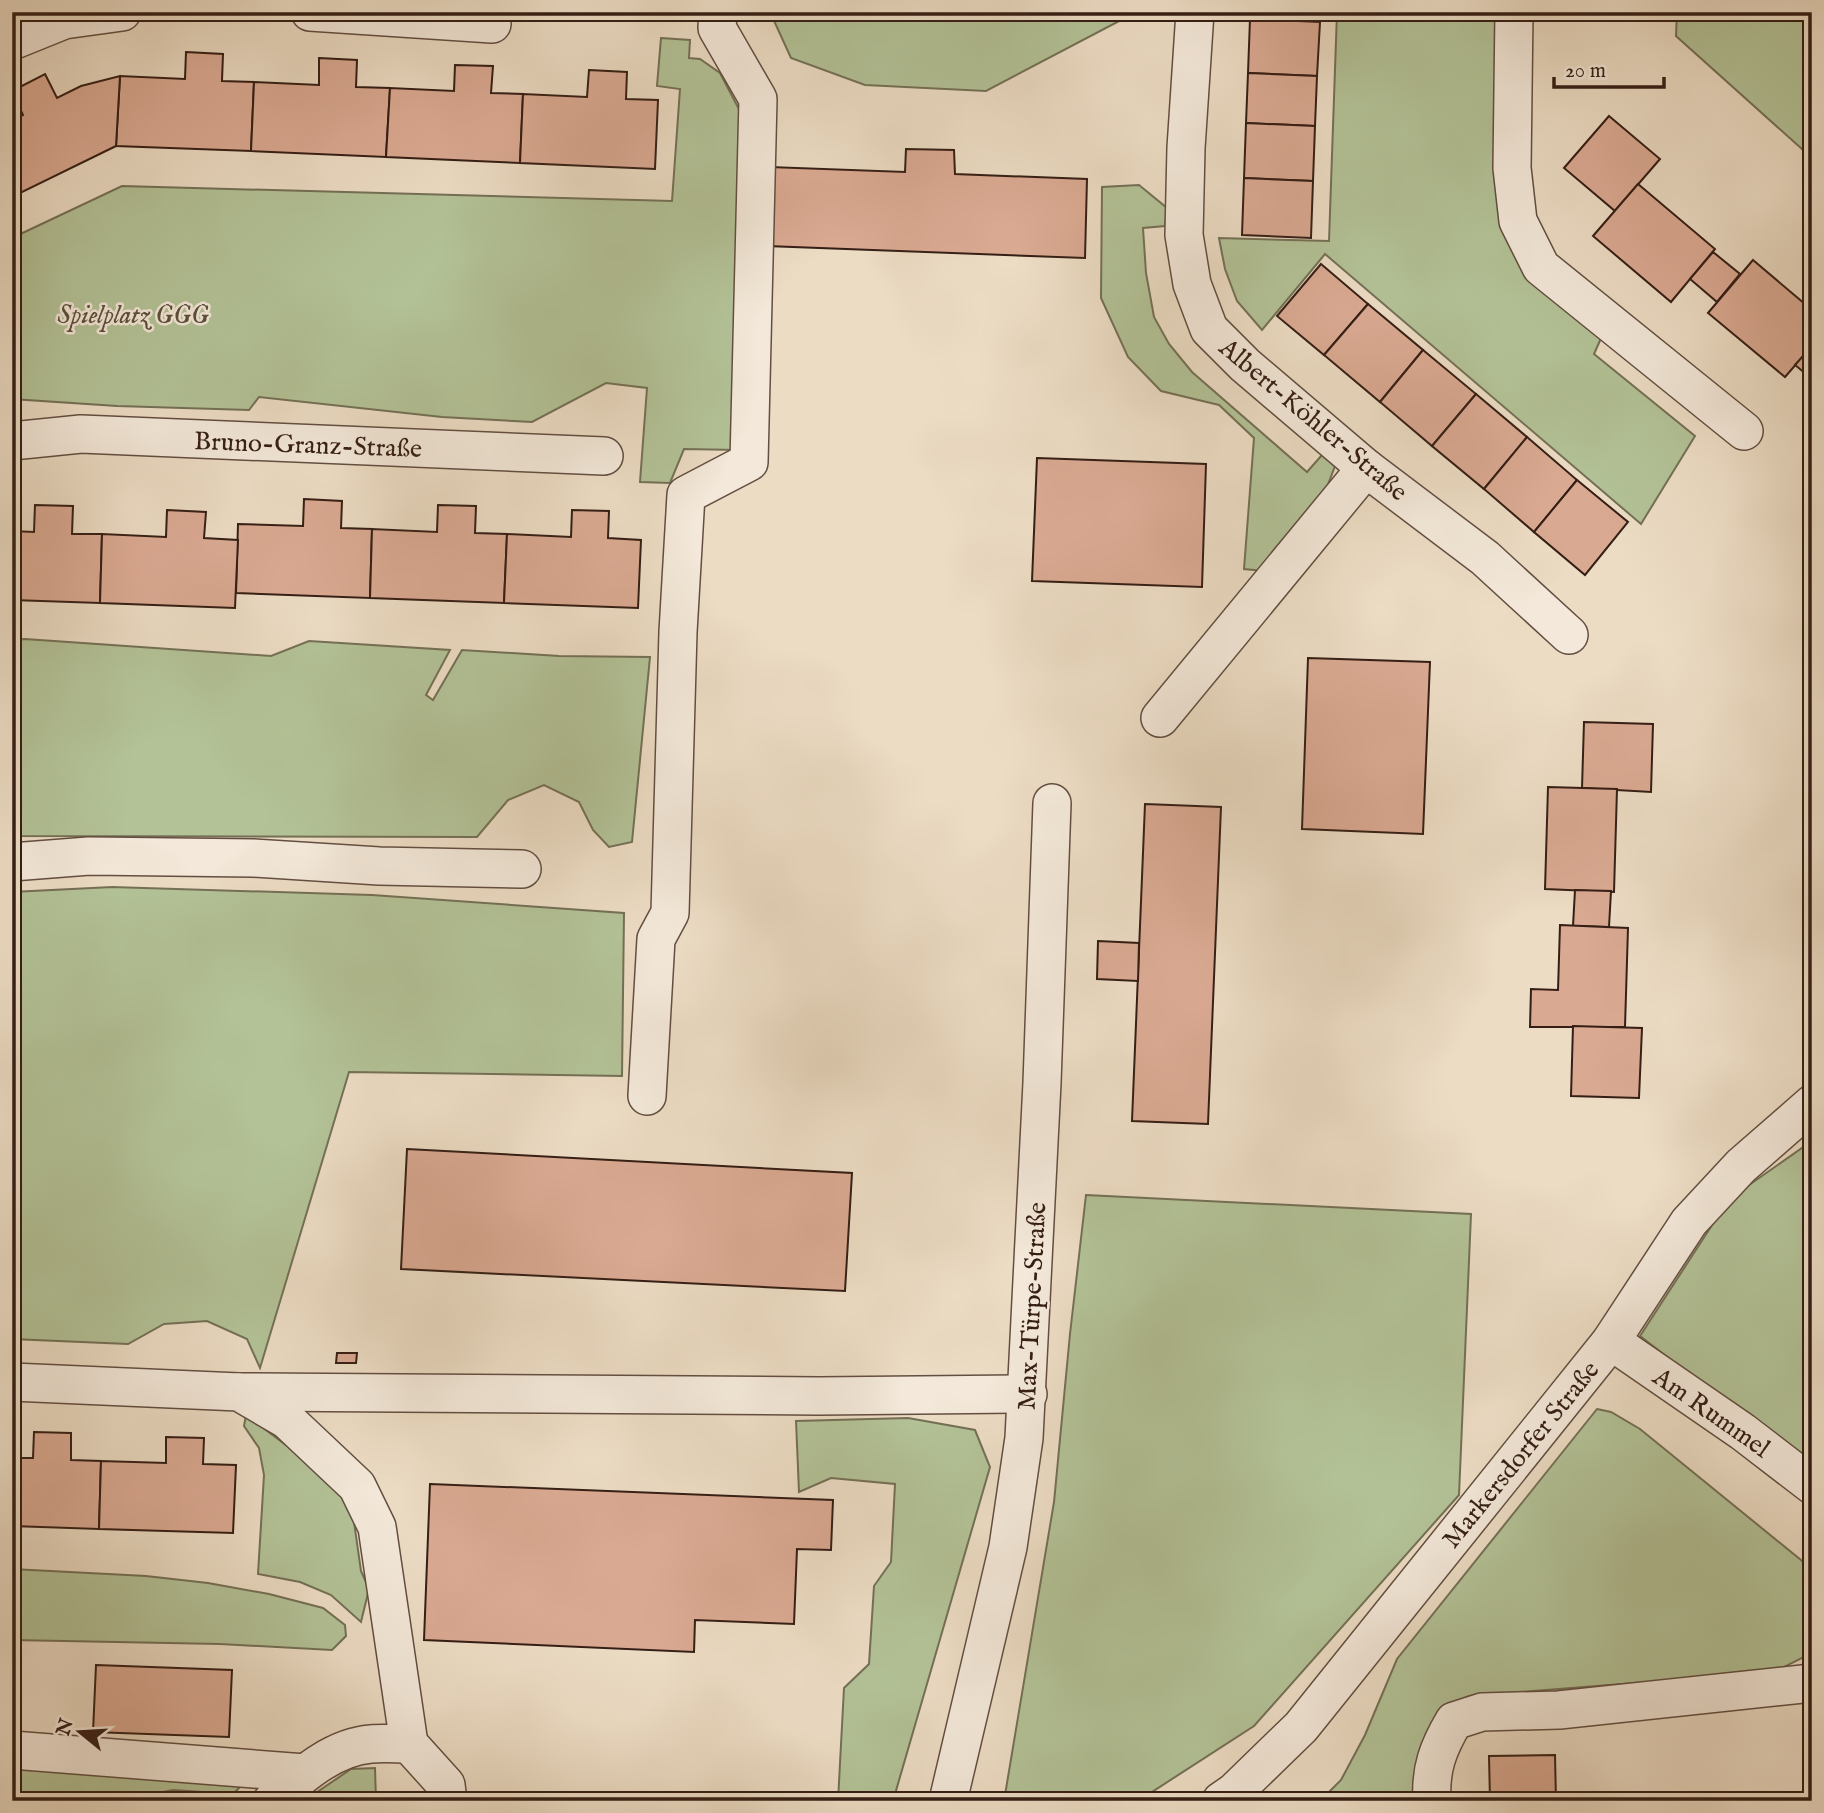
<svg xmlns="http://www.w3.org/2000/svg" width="1824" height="1813" font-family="'IM FELL English',serif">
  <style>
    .green { fill: #b3c297; stroke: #747056; stroke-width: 2 }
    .building { fill: #daa992; stroke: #351e15; stroke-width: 2 }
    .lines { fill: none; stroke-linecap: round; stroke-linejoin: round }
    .minor-casing { stroke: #634e41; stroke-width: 40 }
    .minor { stroke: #f3e8d9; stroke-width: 37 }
    .labels { text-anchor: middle; stroke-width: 5; stroke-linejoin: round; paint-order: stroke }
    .park-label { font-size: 26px; font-style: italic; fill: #5b4f3c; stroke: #f3e8d9 }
    .street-label { font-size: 26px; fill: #351e15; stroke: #f3e8d9 }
  </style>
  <rect width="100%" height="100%" fill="#ecdcc4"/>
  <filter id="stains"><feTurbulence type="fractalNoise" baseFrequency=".00286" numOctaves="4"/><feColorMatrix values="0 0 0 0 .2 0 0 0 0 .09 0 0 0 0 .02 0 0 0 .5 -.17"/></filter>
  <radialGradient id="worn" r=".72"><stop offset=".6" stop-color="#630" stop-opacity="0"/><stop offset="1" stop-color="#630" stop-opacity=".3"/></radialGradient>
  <!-- green -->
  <g class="green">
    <path d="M770 12H1147L1146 18 1121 20 986 91 865 85 791 58Z"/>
    <path d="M1337 12H1508L1502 180 1606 327 1594 354 1695 436 1641 524 1325 254 1262 330 1237 301 1225 269 1219 238 1329 241Z"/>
    <path d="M1677 12H1812V158L1676 36Z"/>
    <path d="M661 38 690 40 689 58 700 59 720 73 751 132 738 450 684 449 670 483 640 482 647 388 606 383 532 422 442 417 259 397 249 410 117 406 12 399V238L122 186 672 201 680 89 657 86Z"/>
    <path d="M1139 185 1167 208 1165 226 1143 228 1146 273 1154 317 1169 344 1192 372 1307 472 1322 455 1335 466 1319 508 1264 571 1244 569 1254 438 1219 405 1161 391 1128 357 1101 298 1102 187Z"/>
    <path d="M25 639 271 656 309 641 450 650 426 695 433 700 462 650 559 656 650 657 632 842 609 847 593 830 579 802 544 785 508 800 477 837 12 836V640Z"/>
    <path d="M112 887 372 895 624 913 622 1076 349 1072 260 1368 247 1339 207 1321 164 1324 128 1344 12 1339V892Z"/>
    <path d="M1812 1141V1469L1640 1336 1729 1199Z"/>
    <path d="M1086 1195 1471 1214 1459 1495 1254 1726 1138 1801H1004L1054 1502 1070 1334Z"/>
    <path d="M1597 1409 1611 1412 1640 1429 1812 1569V1653L1774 1672 1469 1696 1443 1707 1423 1751 1421 1801H1320L1341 1780 1365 1735 1397 1659Z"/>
    <path d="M246 1415 323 1473 352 1508 361 1571 369 1589 361 1622 331 1595 300 1582 258 1574 264 1475 259 1448 244 1426Z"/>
    <path d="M908 1418 975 1430 990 1467 893 1801H838L844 1688 869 1664 874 1586 891 1562 895 1484 831 1478 799 1492 796 1421Z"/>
    <path d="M12 1569 146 1576 208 1583 269 1594 323 1608 345 1625 346 1636 332 1650 220 1644 12 1640Z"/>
    <path d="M12 1766 242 1785 233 1794 173 1790 117 1801H12Z"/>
    <path d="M375 1768 376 1801H304L351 1769Z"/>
  </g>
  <!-- building -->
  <g class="building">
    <path d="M1251 12H1320V22L1250 19Z"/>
    <path d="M1250 19 1320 22 1317 76 1248 73Z"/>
    <path d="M186 52 223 54 222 81 254 82 251 151 116 146 120 76 185 79Z"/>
    <path d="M319 58 357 60 356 87 390 88 386 157 251 151 254 82 319 85Z"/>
    <path d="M455 65 493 66 491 93 523 94 520 163 386 157 390 88 454 91Z"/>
    <path d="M589 70 627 72 626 99 658 100 655 169 520 163 523 94 587 97Z"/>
    <path d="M1248 73 1317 76 1315 126 1246 123Z"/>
    <path d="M45 74 57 98 81 86 120 76 116 146 12 197V120L23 115 12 91Z"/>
    <path d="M1609 116 1660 159 1615 211 1564 168Z"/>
    <path d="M1246 123 1315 126 1313 181 1244 178Z"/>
    <path d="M906 149 954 150 955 174 1087 179 1085 258 767 246 770 167 905 172Z"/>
    <path d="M1244 178 1313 181 1311 238 1242 235Z"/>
    <path d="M1638 184 1715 249 1671 302 1593 236Z"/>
    <path d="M1713 252 1740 274 1717 302 1690 279Z"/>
    <path d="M1753 260 1812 310V346L1785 377 1708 313Z"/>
    <path d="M1321 264 1368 304 1324 355 1277 316Z"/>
    <path d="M1368 304 1423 350 1380 402 1324 355Z"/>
    <path d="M1812 346V379L1795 365Z"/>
    <path d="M1423 350 1476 394 1432 446 1380 402Z"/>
    <path d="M1476 394 1527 437 1484 489 1432 446Z"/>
    <path d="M1527 437 1577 480 1534 532 1484 489Z"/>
    <path d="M1037 458 1206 464 1202 587 1032 581Z"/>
    <path d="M1577 480 1628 522 1585 575 1534 532Z"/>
    <path d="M304 499 342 501 341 528 372 529 370 598 236 593 238 524 303 526Z"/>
    <path d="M35 505 73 506 72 534H102L100 603 12 600V531L34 532Z"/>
    <path d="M438 505 476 506 475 533 507 534 504 603 370 598 372 529 437 532Z"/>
    <path d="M167 510 206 512 204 538 238 540 235 608 100 603 102 534 166 537Z"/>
    <path d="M572 510 609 511 608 538 641 540 638 608 504 603 507 534 571 537Z"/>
    <path d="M1308 658 1430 662 1423 834 1302 829Z"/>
    <path d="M1584 722 1653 724 1651 792 1582 788Z"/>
    <path d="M1548 787 1617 789 1614 892 1545 889Z"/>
    <path d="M1145 804 1221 807 1208 1124 1132 1121Z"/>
    <path d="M1575 890 1611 891 1609 927 1573 926Z"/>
    <path d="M1560 925 1628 928 1625 1027H1530L1531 989 1558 990Z"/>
    <path d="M1098 941 1139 943 1138 981 1097 979Z"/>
    <path d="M1573 1026 1642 1028 1639 1098 1571 1096Z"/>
    <path d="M407 1149 852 1173 845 1291 401 1269Z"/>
    <path d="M337 1353H357L356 1363H336Z"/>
    <path d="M34 1432 71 1433V1460L101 1461 99 1529 12 1526V1458H33Z"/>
    <path d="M166 1437 204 1438 203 1464 236 1465 233 1533 99 1529 101 1461 166 1463Z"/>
    <path d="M430 1484 833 1500 831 1550 797 1549 794 1624 695 1620 694 1652 424 1640Z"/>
    <path d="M96 1665 232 1670 229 1737 93 1732Z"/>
    <path d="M1555 1755 1556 1801H1490L1489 1756Z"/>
  </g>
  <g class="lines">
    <defs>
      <g id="minor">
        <path d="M310 12 492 24"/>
        <path d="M1195 12 1186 148 1184 235 1192 284 1209 329 1245 365 1366 468 1485 558 1569 635"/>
        <path d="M1514 12 1512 168 1518 221 1541 267 1744 431"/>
        <path d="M12 41 64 20 122 12"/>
        <path d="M12 441 81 434 604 456"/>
        <path d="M1160 718 1366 468"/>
        <path d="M12 862 89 856 253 858 379 866 522 869"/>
        <path d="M647 1096 656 939 670 913 678 632 686 495 749 462 758 99 717 28 718 12"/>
        <path d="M1611 1341 1743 1432 1812 1485"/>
        <path d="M12 1382 239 1392 287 1420 357 1486 377 1527 409 1744 446 1785 448 1801"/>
        <path d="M239 1392 819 1396 1028 1394"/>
        <path d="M12 1750 305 1773"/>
        <path d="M272 1801C300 1777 332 1747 371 1744 383 1743 397 1744 409 1744"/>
        <path d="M948 1801 1008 1547 1024 1438 1042 1083 1052 803"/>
        <path d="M1221 1801 1234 1792 1301 1727 1611 1341 1689 1222 1741 1166 1812 1104"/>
        <path d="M1432 1801C1430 1769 1438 1748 1454 1721L1482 1712 1559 1710 1812 1683"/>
      </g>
    </defs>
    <!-- minor casing -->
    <use href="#minor" class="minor-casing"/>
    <!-- minor -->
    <use href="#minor" class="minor"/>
  </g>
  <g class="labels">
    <!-- park labels -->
    <g class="park-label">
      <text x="133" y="323">Spielplatz GGG</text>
    </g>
    <!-- street labels -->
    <g class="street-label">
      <text transform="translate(1314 419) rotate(40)" y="9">Albert-Köhler-Straße</text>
      <text transform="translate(308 444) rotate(2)" y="9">Bruno-Granz-Straße</text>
      <text transform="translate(1031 1306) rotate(-87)" y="9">Max-Türpe-Straße</text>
      <text transform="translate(1712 1412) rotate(35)" y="9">Am Rummel</text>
      <text transform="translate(1520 1454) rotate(-51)" y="9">Markersdorfer Straße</text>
    </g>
  </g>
  <!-- margin -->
  <rect width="1824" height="1813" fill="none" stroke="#ecdcc4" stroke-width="42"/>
  <rect x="14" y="14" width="1796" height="1785" fill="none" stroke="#351e15" stroke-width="3.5"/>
  <rect x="21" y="21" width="1782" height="1771" fill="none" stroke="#351e15" stroke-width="2"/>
  <!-- north arrow -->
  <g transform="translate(80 1732) rotate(288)" stroke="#f3e8d9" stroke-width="5" paint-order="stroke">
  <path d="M0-5L12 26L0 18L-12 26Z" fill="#351e15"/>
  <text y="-10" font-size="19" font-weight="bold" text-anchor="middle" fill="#351e15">N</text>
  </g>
  <!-- scale -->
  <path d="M1554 77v10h110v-10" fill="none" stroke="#351e15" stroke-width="3.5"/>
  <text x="1565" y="77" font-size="21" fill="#351e15" stroke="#f3e8d9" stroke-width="5" paint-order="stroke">20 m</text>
  <rect width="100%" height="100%" filter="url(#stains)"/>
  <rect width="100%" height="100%" fill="url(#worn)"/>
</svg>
